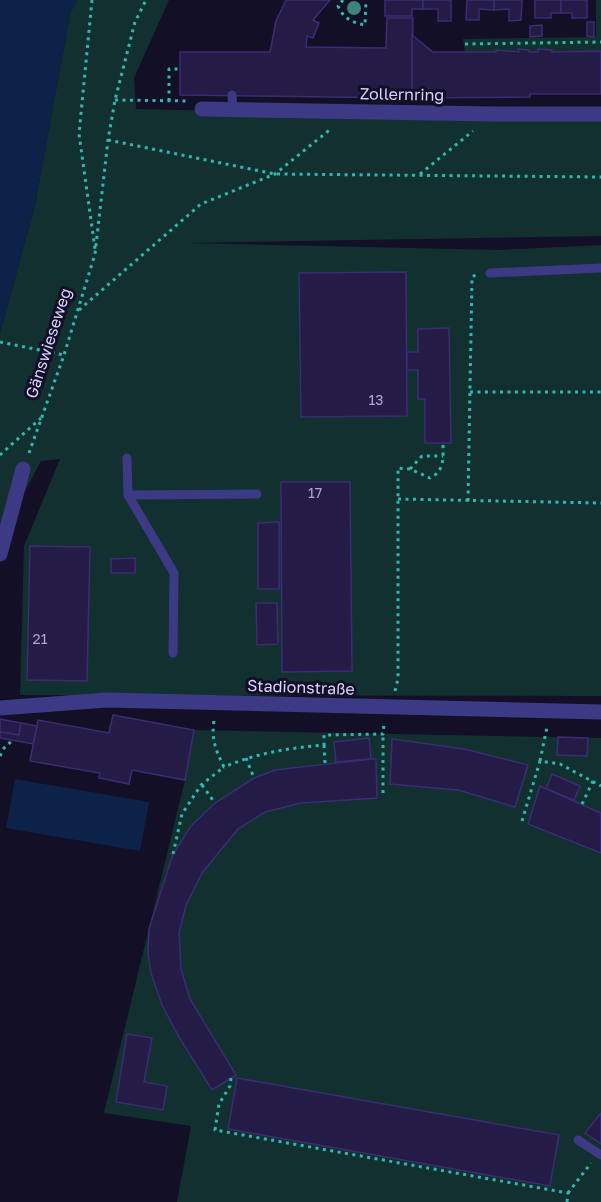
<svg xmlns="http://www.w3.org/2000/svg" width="601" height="1202" font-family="'Golos Text',sans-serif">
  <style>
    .green { fill: #12302f }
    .water { fill: #0c2248 }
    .building { fill: #241b47; stroke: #3b2d73; stroke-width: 1.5 }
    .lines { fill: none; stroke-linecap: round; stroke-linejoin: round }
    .path { stroke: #2fb8b0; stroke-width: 3; stroke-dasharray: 3 4.5; stroke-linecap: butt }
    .lane { stroke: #3d3a85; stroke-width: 9 }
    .street { stroke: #3d3a85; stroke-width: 15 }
    .tree { fill: #3d827b }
    .labels { text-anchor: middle; stroke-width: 6; stroke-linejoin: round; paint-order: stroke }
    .number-label { font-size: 14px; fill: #aca6d1 }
    .street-label { font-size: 16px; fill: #d9d4ff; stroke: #130f26 }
  </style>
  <rect width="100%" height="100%" fill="#130f26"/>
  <!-- green -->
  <g class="green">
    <path d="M77 0H169L134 78 136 109 601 119V236L187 243 499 250 601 245V696L20 695 24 546 60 459 41 461 0 538V333L35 205 70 14Z"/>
    <path d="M596 0H601V51L552 52 551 50 539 49 538 52H529L528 50 519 49V52L496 50V52H465L463 39 596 37Z"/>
    <path d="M194 730 601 738V1202H177L191 1126 104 1113 185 780Z"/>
  </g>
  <!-- water -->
  <g class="water">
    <path d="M0 0H77L70 14 35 205 0 333Z"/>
    <path d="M15 779 149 802 140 851 6 828Z"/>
  </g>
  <!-- building -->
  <g class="building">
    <path d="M286 0H330L313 20 319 23 313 38 307 36 306 47 386 48 387 18H413L412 98 180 95V52H270L276 21Z"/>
    <path d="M385 0H423V9H412V16H385Z"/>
    <path d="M423 0H451V21H438V9H423Z"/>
    <path d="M467 0H494V10L479 9V20H466Z"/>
    <path d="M494 0H522L521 20 509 21V9L494 10Z"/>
    <path d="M535 0H561V13H551V18H535Z"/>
    <path d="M561 0H587V18H572V13H561Z"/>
    <path d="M587 22H594V37L587 36Z"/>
    <path d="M542 25V36L530 37V26Z"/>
    <path d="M412 35 433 52H496V50L519 52 518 49 529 50V52H538V49L552 50V52L601 51V94H530V97L412 98Z"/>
    <path d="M406 272 407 416 301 417 299 273Z"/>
    <path d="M449 328 451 443H425V399H418V370H407V352H418V329Z"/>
    <path d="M281 482H350L352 671 282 672Z"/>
    <path d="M279 522V589H258V523Z"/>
    <path d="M30 546 90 547 87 681 27 680Z"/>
    <path d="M135 558V573H111V559Z"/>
    <path d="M256 603H277L278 644 257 645Z"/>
    <path d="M113 715 194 730 185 780 132 770 129 784 99 778 100 773 30 761 38 720 109 733Z"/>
    <path d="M0 719 21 723 19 735 0 732Z"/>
    <path d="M21 723 37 726 33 744 0 738V732L19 735Z"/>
    <path d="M558 737 588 738 587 756 557 755Z"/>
    <path d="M369 738 371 759 336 762 334 742Z"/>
    <path d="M392 739 464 749 528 765 515 807 458 790 390 784Z"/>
    <path d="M371 759H376L377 798 301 803 265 812 238 829 202 873 186 905 179 933 181 969 190 999 236 1075 212 1090 179 1037 162 1005 151 973 148 953 149 929 173 854 191 826 215 803 254 778 275 770Z"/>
    <path d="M552 774 580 786 574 800 546 789Z"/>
    <path d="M540 786 601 813V853L528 824Z"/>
    <path d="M127 1034 152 1038 144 1082 167 1086 163 1110 116 1102Z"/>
    <path d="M237 1078 559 1135 550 1186 228 1129Z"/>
    <path d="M601 1113V1144L585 1133Z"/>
  </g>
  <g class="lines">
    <!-- path -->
    <g class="path">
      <path d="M92 0 79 134 95 249"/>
      <path d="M343 0 338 6C343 18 353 23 365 25L366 0"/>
      <path d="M465 44 601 42"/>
      <path d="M115 100 189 101"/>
      <path d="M169 101V69H180"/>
      <path d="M108 140 275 174 601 177"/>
      <path d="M420 174 473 131"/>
      <path d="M79 310 201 204 275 174 332 128"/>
      <path d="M0 342 64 355"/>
      <path d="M470 392H601"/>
      <path d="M29 453 64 355 95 254 108 140 115 100 135 22 146 0"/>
      <path d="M0 455 41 418"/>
      <path d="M410 469 422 456H443"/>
      <path d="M398 499 601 503"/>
      <path d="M468 501 472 277 479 273"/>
      <path d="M395 691 398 679V468L410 469 430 478C445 471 443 458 443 443"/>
      <path d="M214 721C211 739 216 751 224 767 257 753 289 748 324 745V735L383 734 384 724"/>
      <path d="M324 745 325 763"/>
      <path d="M0 756 4 748 13 740"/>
      <path d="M246 758 254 778"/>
      <path d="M540 761 547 727"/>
      <path d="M202 785 215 803"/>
      <path d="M383 793V734"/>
      <path d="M582 804 593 781"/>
      <path d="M522 821 540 761 560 764 601 786"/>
      <path d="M173 854 182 814 201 785 224 767"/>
      <path d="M231 1078 230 1086 219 1104 215 1130 568 1193 567 1202"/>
      <path d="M568 1193 591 1163"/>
    </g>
    <!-- lane -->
    <g class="lane">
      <path d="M232 95 233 110"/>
      <path d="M490 273 601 268"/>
      <path d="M127 458 128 495 174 573 173 653"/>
      <path d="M128 495 257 494"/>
      <path d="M578 1140 601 1155"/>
    </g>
    <!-- street -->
    <g class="street">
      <path d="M202 109 493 114H601"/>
      <path d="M0 554 23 469"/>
      <path d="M0 708 107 700 601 712"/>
    </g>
  </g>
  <!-- trees -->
  <circle class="tree" cx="354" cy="8" r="7"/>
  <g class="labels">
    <!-- number labels -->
    <g class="number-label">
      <text x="376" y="405">13</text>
      <text x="315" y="498">17</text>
      <text x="40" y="644">21</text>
    </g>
    <!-- street labels -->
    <g class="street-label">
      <text transform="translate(402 94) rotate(1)" y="6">Zollernring</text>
      <text transform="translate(48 343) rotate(-72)" y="6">Gänswieseweg</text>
      <text transform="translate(301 687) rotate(2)" y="6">Stadionstraße</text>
    </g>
  </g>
</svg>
